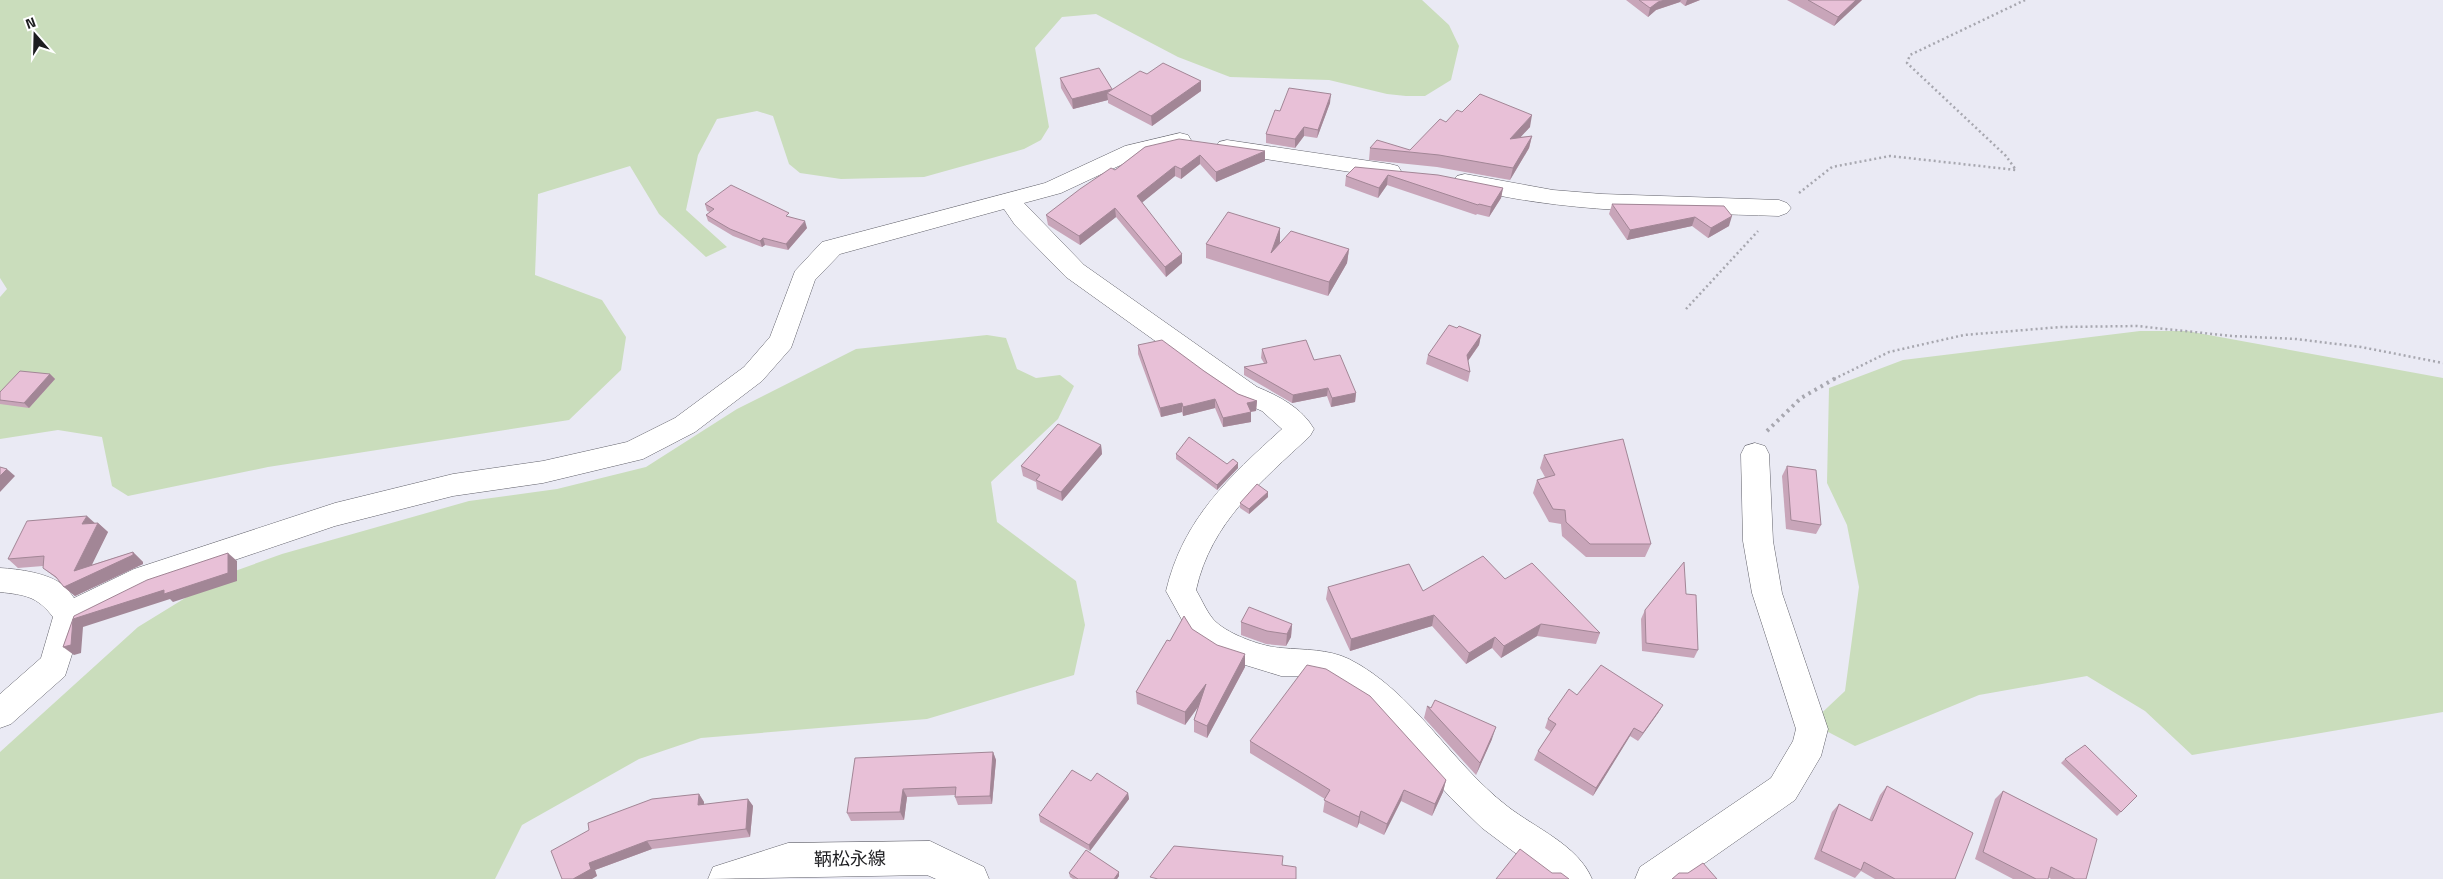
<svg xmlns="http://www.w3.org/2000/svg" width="2443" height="879" font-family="'Titillium Web','Noto Sans JP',sans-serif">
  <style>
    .green { fill: #caddbc }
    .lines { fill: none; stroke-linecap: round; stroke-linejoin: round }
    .minor-casing { stroke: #62626b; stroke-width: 1 }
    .major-casing { stroke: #62626b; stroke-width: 1 }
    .path-far1 { stroke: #a7a7af; stroke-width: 2.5; stroke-dasharray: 2 3; stroke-linecap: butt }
    .path { stroke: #a7a7af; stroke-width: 4; stroke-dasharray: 2.5 4.5; stroke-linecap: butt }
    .minor { fill: #fff; fill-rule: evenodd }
    .major { fill: #fff; fill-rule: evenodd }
    .wall { fill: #c8a5b9 }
    .shaded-wall { fill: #a28696 }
    .building { fill: #e8c0d7; stroke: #a28696 }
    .labels { text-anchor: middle; stroke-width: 4; stroke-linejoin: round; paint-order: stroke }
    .near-street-label { font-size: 18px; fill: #1d1d20; stroke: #fff }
  </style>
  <rect width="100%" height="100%" fill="#eaeaf4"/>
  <!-- green -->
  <g class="green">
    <path d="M0 0H1422L1449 25 1459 46 1451 80 1425 96H1406L1387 94 1329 80 1230 77 1178 57 1096 14 1062 17 1035 48 1049 127 1041 140 1024 149 924 177 841 179 800 173 789 164 773 116 757 111 717 119 698 155 686 210 727 247 706 257 659 214 630 166 538 194 535 275 602 300 626 337 621 370 569 420 268 467 128 496 112 486 102 437 58 430 0 439V297L7 289 0 278Z"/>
    <path d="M2140 331H2187L2443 378V712L2192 755 2145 711 2087 676 1979 695 1855 746 1811 723 1845 691 1859 587 1847 525 1827 483 1829 388 1903 360Z"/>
    <path d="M987 335 1006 338 1017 369 1036 378 1060 375 1074 386 1058 419 991 482 997 522 1076 581 1085 625 1074 675 927 719 701 738 639 759 522 825 495 879H0V752L138 627 221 576 282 554 469 501 557 489 646 467 737 409 856 349Z"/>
  </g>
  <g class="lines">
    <defs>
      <g id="minor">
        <path d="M1180 133 1188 135 1191 140 1188 145 1140 156 1061 193 1024 203 1084 265 1257 387C1279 396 1302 408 1314 429L1310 436C1261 482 1211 522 1196 590 1202 600 1208 615 1216 622 1230 635 1263 647 1282 648 1305 650 1328 649 1349 659 1414 692 1450 762 1507 806 1535 828 1578 845 1592 879H1550L1482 828 1451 798 1369 707 1330 681 1310 676H1281L1229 660 1218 656 1193 640 1166 591C1183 519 1229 477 1282 429L1262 411 1239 401 1066 277 1015 225 1004 209 840 254 815 280 791 348 762 381 695 432 643 459 543 483 453 496 335 526 155 587 82 623 65 676 11 724 0 728V694L41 658 53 617C37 596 25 595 0 592V568C18 569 50 573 64 586 68 589 71 594 74 598L134 569 335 503 453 474 543 461 627 442 675 418 744 367 770 337 795 271 822 242 1045 183 1125 146Z"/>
        <path d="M1227 140 1390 164 1398 166 1401 171 1398 176 1390 178 1219 152 1216 147 1219 142Z"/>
        <path d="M1465 174 1553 190 1602 194 1779 200 1787 203 1791 208 1787 213 1779 216C1671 212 1562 214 1457 186L1453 181 1457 176Z"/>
        <path d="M1755 443 1765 446 1769 454 1773 541 1782 593 1828 729 1821 756 1795 800 1682 879H1635L1640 867 1771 778 1793 741 1796 729 1752 593 1743 541 1741 454 1745 446Z"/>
      </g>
      <path id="major" d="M930 841 984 867 989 879H936L927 875 708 879 713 867 788 843Z"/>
    </defs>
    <!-- minor casing -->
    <use href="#minor" class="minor-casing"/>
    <!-- major casing -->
    <use href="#major" class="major-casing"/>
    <!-- path-far1 -->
    <g class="path-far1">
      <path d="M1799 193 1832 167 1890 156 2016 170 2006 156 1907 63 1910 55 2025 0"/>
      <path d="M1686 309 1758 231"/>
      <path d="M1834 379 1889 352 1964 335 2061 327 2137 326 2232 336 2296 339 2361 347 2443 363"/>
    </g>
    <!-- path -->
    <path class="path" d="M1767 431 1801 398 1836 378"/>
    <!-- minor -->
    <use href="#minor" class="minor"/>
    <!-- major -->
    <use href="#major" class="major"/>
  </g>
  <!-- wall -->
  <g class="wall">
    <path d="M1626 0H1700L1685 6 1680 2 1656 10 1648 17Z"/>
    <path d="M1787 0H1862L1834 26Z"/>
    <path d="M1147 74 1201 81V91L1152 126 1108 103V100L1073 109 1061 88 1060 78 1112 89Z"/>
    <path d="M1330 103 1317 138 1304 136 1295 148 1266 143V134L1280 111Z"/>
    <path d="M1462 112 1530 127 1520 137 1532 136 1529 148 1510 180 1437 167 1369 160 1370 148 1410 150 1446 122Z"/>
    <path d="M1145 147 1265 161 1216 182 1200 164 1181 179 1175 176 1142 202 1182 263 1166 277 1116 217 1080 245 1048 225 1046 215 1115 170Z"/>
    <path d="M1355 167 1503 188 1501 198 1489 217 1477 214 1476 215 1387 185 1378 198 1345 186 1346 176Z"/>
    <path d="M705 204 791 217 807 228 788 250 765 245 762 247 733 236 708 221 706 215 710 212 707 211Z"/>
    <path d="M1612 204 1724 206 1729 226 1708 238 1692 226 1627 240 1609 214Z"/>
    <path d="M1280 228V242L1279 245 1349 249 1347 263 1328 296 1206 258V244Z"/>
    <path d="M1457 328 1481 335 1479 345 1468 361 1470 372 1468 382 1426 364 1428 355Z"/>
    <path d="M1138 345 1204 371 1238 394 1257 401 1256 411 1251 412V422L1223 427 1215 408 1183 416 1182 412 1161 417 1138 354Z"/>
    <path d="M1262 349 1314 360 1356 393 1355 402 1331 407 1327 396 1292 403 1244 375V367L1264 363 1261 358Z"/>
    <path d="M50 374 55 379 29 408 0 404V392Z"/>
    <path d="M1101 445 1102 454 1062 501 1037 489 1036 482 1023 476 1021 466Z"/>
    <path d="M1176 454 1227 464 1238 463V468L1217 490 1176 459Z"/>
    <path d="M1544 455 1651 544 1645 557H1586L1562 536 1561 524 1549 522 1533 493 1537 480 1545 477 1540 468Z"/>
    <path d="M1787 466 1821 525 1816 534 1786 529 1782 476Z"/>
    <path d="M1268 492V497L1249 514 1240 508V503Z"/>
    <path d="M95 523H98L108 532 91 565 133 552 143 562V564L75 596 64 587 60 581 43 568V566L18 568 8 559Z"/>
    <path d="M1505 579 1600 633 1596 644 1537 636 1501 658 1492 648 1466 664 1432 626 1350 651 1326 599 1328 587 1423 591Z"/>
    <path d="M1686 594 1698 650 1694 658 1642 651 1641 619 1645 610Z"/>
    <path d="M1241 622 1292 624 1291 637 1286 646 1266 644 1241 635Z"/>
    <path d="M1192 629 1245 667 1207 738 1194 732V720L1198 707 1185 725 1137 704 1136 692 1170 641Z"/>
    <path d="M1577 695 1663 705 1658 713 1638 741 1630 736 1593 796 1534 760 1538 751 1551 732 1545 728 1548 719Z"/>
    <path d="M1427 706 1492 739 1476 775 1424 718Z"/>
    <path d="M1250 741 1446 780 1443 792 1432 816 1401 801 1384 835 1359 823 1357 828 1323 812 1325 799 1250 753Z"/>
    <path d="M993 752 996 760 992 804 958 805 955 797V795L907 797 904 820 851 821 847 813Z"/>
    <path d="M2065 759 2121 812 2117 816 2061 763Z"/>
    <path d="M1887 786 1955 879H1875L1861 871 1855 878 1814 859 1832 812 1839 804 1869 820 1880 795Z"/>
    <path d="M2003 791 2086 879H2051L2048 877V879H2013L1975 859 1995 799Z"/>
    <path d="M1128 793 1129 799 1090 851 1040 822 1039 815Z"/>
    <path d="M699 794 704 802V805L748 799 753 806 750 837 652 849 595 870 597 876 562 879Z"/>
    <path d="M1069 873 1119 876 1117 879H1073L1070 877Z"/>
  </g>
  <!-- shaded-wall -->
  <g class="shaded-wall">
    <path d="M1665 0H1681L1680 2 1656 10 1648 17 1650 8 1658 2Z"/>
    <path d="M1687 0H1700L1685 6Z"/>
    <path d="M1856 0H1862L1834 26 1838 17Z"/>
    <path d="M1201 81V91L1152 126 1151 116Z"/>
    <path d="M1112 89 1107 93 1108 100 1073 109 1072 99Z"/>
    <path d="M1331 94 1330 103 1317 138 1318 130Z"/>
    <path d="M1532 115 1530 127 1508 151 1510 139Z"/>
    <path d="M1304 127V136L1295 148V139Z"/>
    <path d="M1532 136 1529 148 1510 180 1513 168Z"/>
    <path d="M1265 151V161L1216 182V172Z"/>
    <path d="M1200 155V164L1181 179V169Z"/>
    <path d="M1175 166V176L1138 206 1137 196Z"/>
    <path d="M1388 175 1387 185 1378 198 1379 188Z"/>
    <path d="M1503 188 1501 198 1489 217 1491 207Z"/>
    <path d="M1115 208 1116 217 1080 245 1079 236Z"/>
    <path d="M1732 216 1729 226 1708 238 1711 228Z"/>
    <path d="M1695 217 1692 226 1627 240 1630 230Z"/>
    <path d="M805 221 807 228 788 250 786 244Z"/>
    <path d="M1280 228V242L1272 264 1271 253Z"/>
    <path d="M763 238 765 245 762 247 760 241Z"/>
    <path d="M1349 249 1347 263 1328 296 1329 282Z"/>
    <path d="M1182 254V263L1166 277 1165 267Z"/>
    <path d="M1481 335 1479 345 1465 365 1467 355Z"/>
    <path d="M50 374 55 379 29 408 24 403Z"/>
    <path d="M1328 388 1327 396 1292 403 1293 395Z"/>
    <path d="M1356 393 1355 402 1331 407 1332 398Z"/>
    <path d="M1215 399V408L1183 416V407Z"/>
    <path d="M1257 401 1256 411 1247 412V403Z"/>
    <path d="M1182 403V412L1161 417 1160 408Z"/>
    <path d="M1251 412V422L1223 427V418Z"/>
    <path d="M1101 445 1102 454 1062 501 1061 492Z"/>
    <path d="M1238 463V468L1217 490V485Z"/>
    <path d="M7 469 15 476 0 492V476Z"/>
    <path d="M1268 492V497L1249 514V509Z"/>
    <path d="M87 516 97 525 82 524Z"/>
    <path d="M98 523 108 532 86 577 133 552 143 562V564L75 596 64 587 74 571Z"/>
    <path d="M228 553 237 561V581L173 602 170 599 83 627 81 653 74 655 63 647 73 619Z"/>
    <path d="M1434 615 1432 626 1350 651 1351 639Z"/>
    <path d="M1292 624 1291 637 1286 646 1287 634Z"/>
    <path d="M1541 624 1537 636 1501 658 1504 646Z"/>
    <path d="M1495 637 1492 648 1466 664 1469 653Z"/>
    <path d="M1245 654V667L1207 738V726Z"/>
    <path d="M1206 684V696L1185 725V712Z"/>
    <path d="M1663 705 1658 713 1638 741 1643 733Z"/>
    <path d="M1496 727 1492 739 1476 775 1480 763Z"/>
    <path d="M1634 728 1630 736 1593 796 1596 788Z"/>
    <path d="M993 752 996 760 992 804 990 796Z"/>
    <path d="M1446 780 1443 792 1432 816 1435 804Z"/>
    <path d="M903 789 907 797 904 820 900 812Z"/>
    <path d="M1404 790 1401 801 1384 835 1387 824Z"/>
    <path d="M1128 793 1129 799 1090 851 1089 845Z"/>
    <path d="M699 794 704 802 703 813 698 805Z"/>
    <path d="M748 799 753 806 750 837 746 829Z"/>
    <path d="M1361 811 1359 823 1357 828 1359 817Z"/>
    <path d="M647 841 652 849 595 870 597 876 592 879H573L589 863Z"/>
    <path d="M1119 872V876L1117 879H1114Z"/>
  </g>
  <!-- building -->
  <g class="building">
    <path d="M1639 0H1665L1658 2 1650 8Z"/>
    <path d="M1808 0H1856L1838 17Z"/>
    <path d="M1163 63 1201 81 1151 116 1107 93 1140 71 1147 74Z"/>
    <path d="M1099 68 1112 89 1072 99 1060 78Z"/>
    <path d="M1289 88 1331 94 1318 130 1304 127 1295 139 1266 134 1275 110 1280 111Z"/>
    <path d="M1480 94 1532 115 1510 139 1532 136 1513 168 1439 155 1370 148 1377 140 1410 150 1440 119 1446 122 1457 110 1462 112Z"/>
    <path d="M1179 139 1265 151 1216 172 1200 155 1181 169 1175 166 1137 196 1182 254 1165 267 1115 208 1079 236 1046 215 1080 189 1111 168 1115 170 1145 147Z"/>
    <path d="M1355 167 1438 175 1503 188 1491 207 1479 204 1478 205 1388 175 1379 188 1346 176Z"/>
    <path d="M731 185 789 213 786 216 805 221 786 244 763 238 760 241 730 229 706 215 714 209 705 204Z"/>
    <path d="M1612 204 1724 206 1732 216 1711 228 1695 217 1630 230Z"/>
    <path d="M1228 212 1280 228 1271 253 1291 231 1349 249 1329 282 1206 244Z"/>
    <path d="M1449 325 1457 328 1459 326 1481 335 1467 355 1470 372 1428 355Z"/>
    <path d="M1162 340 1204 371 1238 394 1257 401 1247 403 1251 412 1223 418 1215 399 1183 407 1182 403 1160 408 1138 345Z"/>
    <path d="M1306 340 1314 360 1340 355 1356 393 1332 398 1328 388 1293 395 1244 367 1267 363 1262 349Z"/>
    <path d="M20 371 50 374 24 403 0 400V392Z"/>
    <path d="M1058 424 1101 445 1061 492 1036 480 1040 475 1021 466Z"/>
    <path d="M1189 437 1227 464 1233 459 1238 463 1217 485 1176 454Z"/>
    <path d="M1623 439 1651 544H1590L1566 522 1565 510 1553 509 1537 480 1555 475 1544 455Z"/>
    <path d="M1787 466 1816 470 1821 525 1791 520Z"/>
    <path d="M0 467 7 469 0 476Z"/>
    <path d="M1257 484 1268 492 1249 509 1240 503Z"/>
    <path d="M87 516 82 524 98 523 74 571 133 552V555L64 587 56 577 43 568 44 556 8 559 27 521Z"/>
    <path d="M228 553V573L164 594V590L73 619 71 645 63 647 74 616 147 580Z"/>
    <path d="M1483 556 1505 579 1532 563 1600 633 1541 624 1504 646 1495 637 1469 653 1434 615 1351 639 1328 587 1409 564 1423 591Z"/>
    <path d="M1684 562 1686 594 1696 595 1698 650 1646 643 1645 610Z"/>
    <path d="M1249 607 1292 624 1287 634 1267 631 1241 622Z"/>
    <path d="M1184 616 1192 629 1217 645 1245 654 1207 726 1194 720 1206 684 1185 712 1136 692 1167 640 1170 641Z"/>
    <path d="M1307 665 1326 669 1370 696 1446 780 1435 804 1404 790 1387 824 1361 811 1359 817 1324 800 1330 790 1250 741Z"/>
    <path d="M1601 665 1663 705 1643 733 1634 728 1596 788 1538 751 1556 724 1548 719 1569 689 1577 695Z"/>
    <path d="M1435 700 1496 727 1480 763 1427 706 1431 708Z"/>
    <path d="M2085 745 2137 796 2121 812 2065 759Z"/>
    <path d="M993 752 990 796 955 797 956 787 903 789 900 812 847 813 855 758Z"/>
    <path d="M1072 770 1091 781 1097 773 1128 793 1089 845 1039 815Z"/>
    <path d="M1887 786 1973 833 1955 879H1895L1864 862 1861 870 1821 851 1839 804 1872 821Z"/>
    <path d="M2003 791 2097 839 2086 879H2075L2051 867 2048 879H2036L1983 852Z"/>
    <path d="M699 794 698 805 748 799 746 829 647 841 589 863 591 869 573 879H562L551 851 589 830 588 823 652 799Z"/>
    <path d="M1174 846 1283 856 1282 865 1296 867V879H1158L1150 877Z"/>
    <path d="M1520 849 1552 873H1561L1569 879H1496Z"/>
    <path d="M1086 850 1119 872 1114 879H1078L1069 873Z"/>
    <path d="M1703 863 1717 879H1672L1679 873H1688Z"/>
  </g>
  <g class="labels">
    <!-- near-street labels -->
    <g class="near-street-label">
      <text transform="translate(850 859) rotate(-1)" y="6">鞆松永線</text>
    </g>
  </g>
  <!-- north arrow -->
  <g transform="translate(35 35) rotate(340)" stroke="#ffffff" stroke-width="4" paint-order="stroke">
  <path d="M0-4L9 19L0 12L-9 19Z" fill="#1d1d20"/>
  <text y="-8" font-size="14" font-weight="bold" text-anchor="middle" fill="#1d1d20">N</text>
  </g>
</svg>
